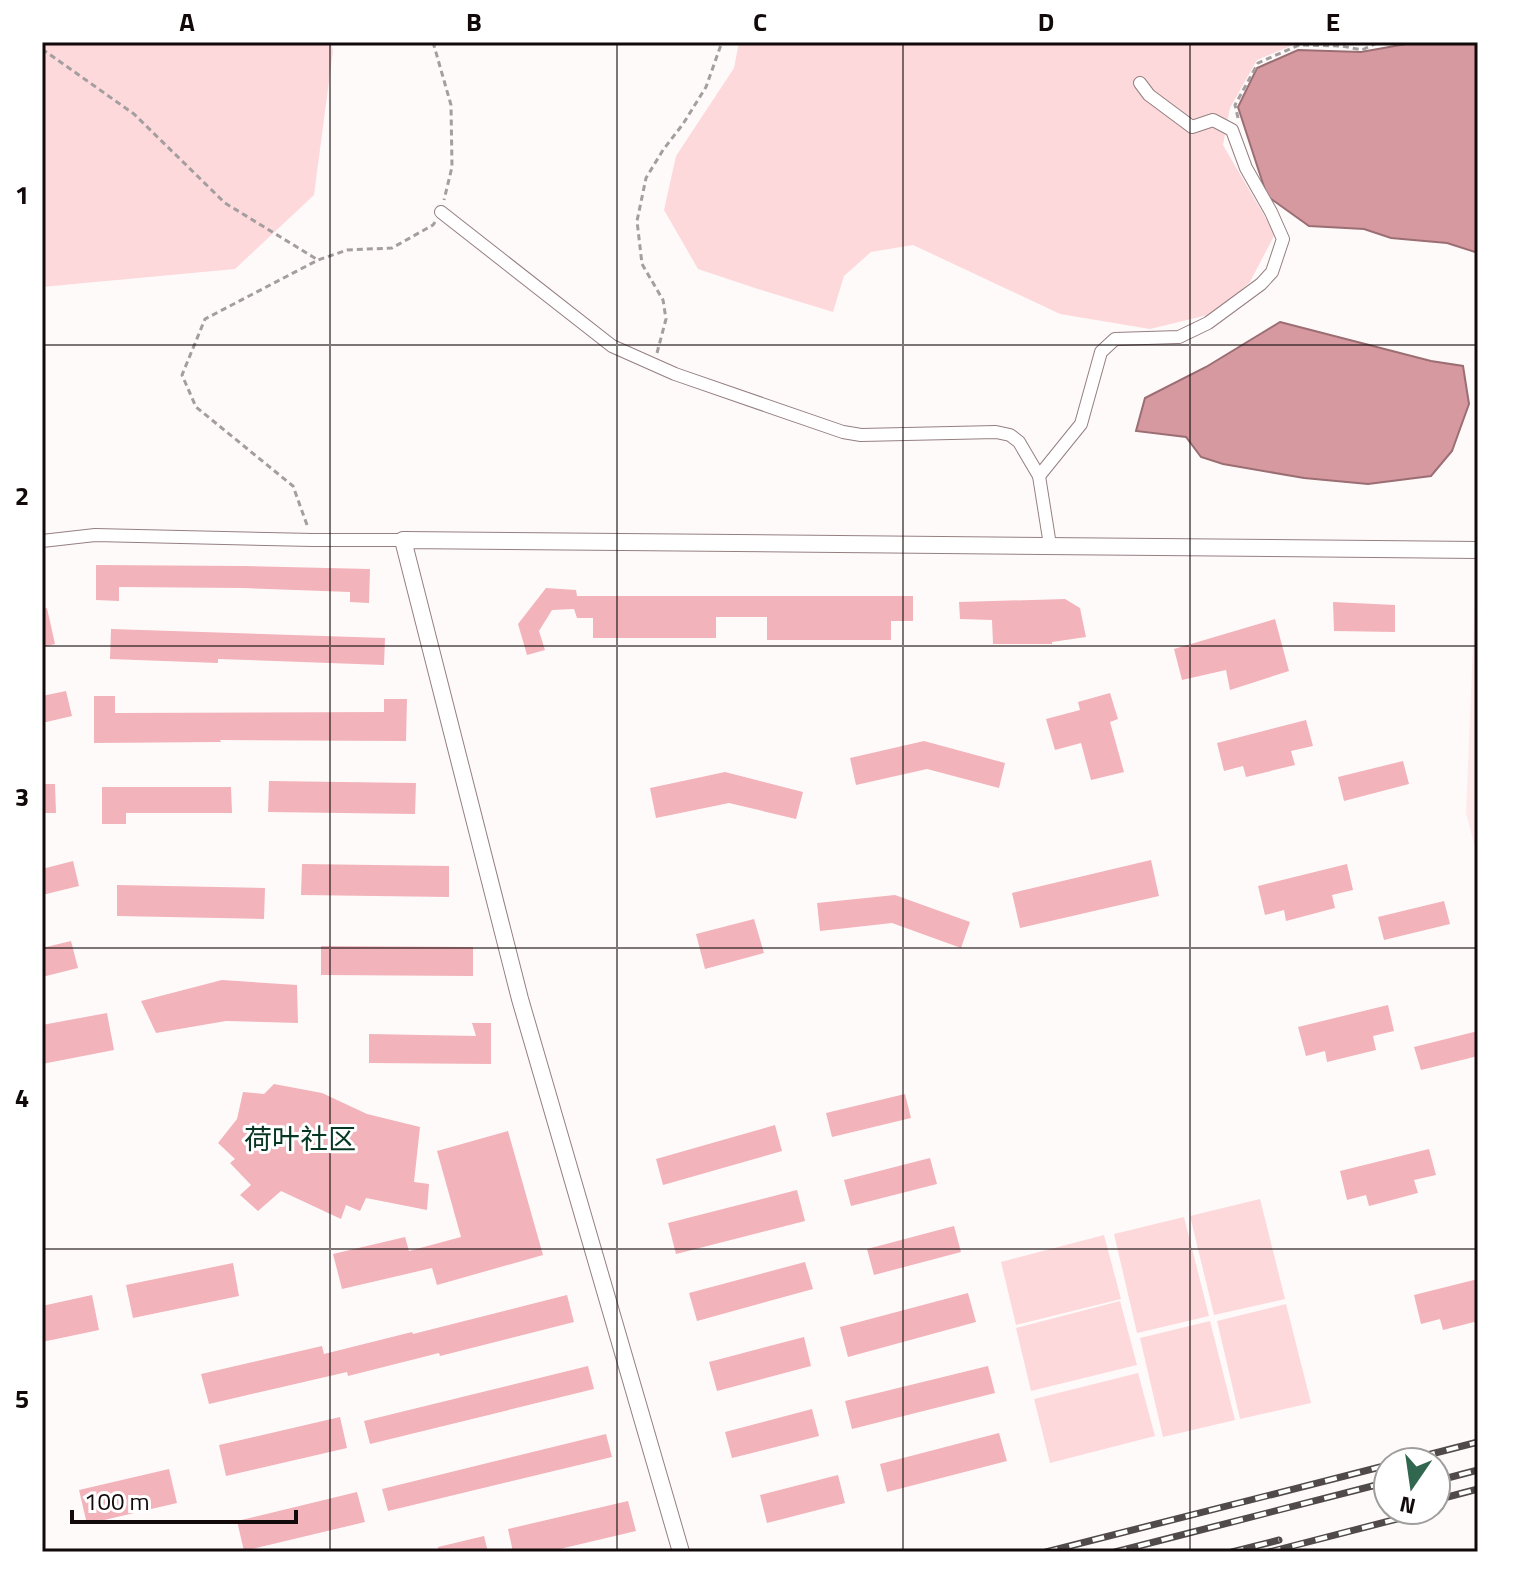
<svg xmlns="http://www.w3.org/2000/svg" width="1520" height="1594" font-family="'Titillium Web','Noto Sans SC',sans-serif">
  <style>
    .built { fill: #feeaeb }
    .green { fill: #fdd9dc }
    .water { fill: #d699a0; stroke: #9b6e73; stroke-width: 2 }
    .building { fill: #f2b3ba }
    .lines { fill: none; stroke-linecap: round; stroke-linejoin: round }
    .minor-casing { stroke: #957f81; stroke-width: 14 }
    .secondary-casing { stroke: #957f81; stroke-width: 18 }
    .path { stroke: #a49e9f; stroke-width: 3; stroke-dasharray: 6 4; stroke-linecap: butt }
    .minor { stroke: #fff; stroke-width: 12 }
    .secondary { stroke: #fff; stroke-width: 16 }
    .rail-casing { stroke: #514a4b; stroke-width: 7 }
    .rail { stroke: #fff; stroke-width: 4; stroke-dasharray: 12; stroke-linecap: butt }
    .grid { fill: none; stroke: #11090a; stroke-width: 2; stroke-opacity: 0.55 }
    .labels { text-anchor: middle; stroke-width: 6; stroke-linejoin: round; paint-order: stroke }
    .quarter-label { font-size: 28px; fill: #073623; stroke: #fff }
    .neatline { fill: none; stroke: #11090a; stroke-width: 3 }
    .grid-label { font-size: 26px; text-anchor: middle; font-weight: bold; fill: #11090a }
  </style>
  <rect width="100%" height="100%" fill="#fffafa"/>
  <!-- built -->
  <path class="built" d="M1476 571H1478V859L1466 813Z"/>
  <!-- green -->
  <g class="green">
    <path d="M42 42H331L333 51 314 195 235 269 42 287Z"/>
    <path d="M739 42H1307L1298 43 1257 60 1230 108 1223 145 1275 234 1250 282 1216 313 1150 329 1060 314 913 245 871 252 844 276 833 312 758 289 698 269 664 210 676 156 734 68Z"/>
    <path d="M1260 1199 1285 1299 1214 1315 1190 1216Z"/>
    <path d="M1184 1217 1209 1316 1137 1333 1114 1234Z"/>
    <path d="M1104 1235 1121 1299 1016 1325 1001 1262Z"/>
    <path d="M1120 1301 1137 1365 1031 1391 1016 1328Z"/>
    <path d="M1286 1304 1311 1403 1240 1419 1217 1321Z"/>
    <path d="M1210 1321 1235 1420 1163 1437 1140 1338Z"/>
    <path d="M1138 1373 1155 1436 1050 1463 1034 1399Z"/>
  </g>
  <!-- water -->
  <g class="water">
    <path d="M1417 42H1478V253L1447 243 1391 238 1364 229 1309 226 1267 196 1238 107 1257 68 1298 50 1361 52Z"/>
    <path d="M1280 322 1431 361 1463 366 1469 404 1452 451 1431 476 1368 484 1304 478 1223 464 1201 457 1186 437 1136 431 1145 398 1206 367Z"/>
  </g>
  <!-- building -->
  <g class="building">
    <path d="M96 565 244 566 370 569 369 603 350 602V592L243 588 119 587V601L96 600Z"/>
    <path d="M546 588 576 590 577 596H913V621H891V640H767V617H716V638H593V618H577L574 609 552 610 539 631 545 650 527 655 518 624Z"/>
    <path d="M1065 599 1080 608 1086 637 1052 642V644H993L992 620 960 619 959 602Z"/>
    <path d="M1333 602 1395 605V632L1334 631Z"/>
    <path d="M47 608 55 644 42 647V609Z"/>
    <path d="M1275 619 1289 671 1230 690 1226 670 1182 680 1174 649Z"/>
    <path d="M111 629 385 638 384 665 218 659V663L110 659Z"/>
    <path d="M66 691 72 716 42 723V696Z"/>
    <path d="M1110 693 1118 719 1110 722 1124 772 1091 780 1081 743 1055 750 1046 719 1080 710 1078 702Z"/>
    <path d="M94 696H115V713L384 712V699H407L406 741 220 740 221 742 94 743Z"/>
    <path d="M1306 720 1313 746 1291 751 1295 765 1246 777 1243 766 1224 771 1217 743Z"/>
    <path d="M924 741 1005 763 999 788 927 769 856 785 850 758Z"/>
    <path d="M1403 761 1409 784 1344 801 1338 777Z"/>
    <path d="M725 772 803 792 796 819 729 803 656 818 650 788Z"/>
    <path d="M269 781 416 783 415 814 268 812Z"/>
    <path d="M42 784H55L56 813H42Z"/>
    <path d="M102 787H231L232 813H126V824H102Z"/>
    <path d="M1151 860 1159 896 1020 928 1012 893Z"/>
    <path d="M73 861 79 886 42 895V869Z"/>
    <path d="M302 864 449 866V897L301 895Z"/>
    <path d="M1347 864 1353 890 1332 895 1335 908 1286 921 1284 910 1265 915 1258 886Z"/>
    <path d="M117 885 265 888 264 919 117 916Z"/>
    <path d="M895 895 970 922 961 948 892 923 820 931 817 903Z"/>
    <path d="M1444 901 1450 924 1384 940 1378 917Z"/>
    <path d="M754 919 764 953 705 969 696 934Z"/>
    <path d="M71 941 78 968 42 977V948Z"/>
    <path d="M321 946 473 947V976L321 975Z"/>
    <path d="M222 980 297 985 298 1023 226 1021 156 1033 141 1001Z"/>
    <path d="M1388 1005 1394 1031 1373 1036 1376 1050 1327 1062 1325 1051 1306 1056 1298 1027Z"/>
    <path d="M107 1013 114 1050 42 1064V1025Z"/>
    <path d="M472 1023H491V1064L369 1063V1034L476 1036Z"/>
    <path d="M1478 1031V1056L1421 1070 1414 1047Z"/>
    <path d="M274 1084 322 1093 367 1114 420 1127 414 1182 429 1184 427 1210 366 1198 360 1211 346 1205 341 1219 281 1191 258 1211 240 1195 251 1185 230 1163 235 1159 218 1143 237 1119 243 1092 264 1094Z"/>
    <path d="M905 1094 911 1118 832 1137 826 1113Z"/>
    <path d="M775 1125 782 1151 663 1185 656 1159Z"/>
    <path d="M508 1131 543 1255 437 1285 432 1268 342 1289 333 1254 405 1237 409 1251 461 1237 437 1151Z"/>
    <path d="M1429 1149 1436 1175 1414 1180 1418 1193 1369 1206 1366 1195 1347 1200 1340 1171Z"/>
    <path d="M930 1158 937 1184 851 1206 844 1180Z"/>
    <path d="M797 1190 805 1221 676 1254 668 1223Z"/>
    <path d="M954 1226 961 1252 874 1275 867 1249Z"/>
    <path d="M805 1262 813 1289 697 1321 689 1293Z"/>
    <path d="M233 1263 239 1296 133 1318 126 1285Z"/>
    <path d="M1478 1279V1321L1443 1330 1440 1319 1421 1324 1414 1295Z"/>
    <path d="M968 1293 976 1322 848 1357 840 1327Z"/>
    <path d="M92 1295 99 1330 42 1342V1306Z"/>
    <path d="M567 1295 574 1322 440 1356 439 1353 348 1376 347 1372 209 1404 201 1374 322 1346 324 1354 412 1332 413 1334Z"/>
    <path d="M804 1337 811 1366 717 1391 709 1362Z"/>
    <path d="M588 1366 594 1389 370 1444 364 1421Z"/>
    <path d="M988 1366 995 1393 852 1429 845 1401Z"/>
    <path d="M812 1409 819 1436 732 1458 725 1432Z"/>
    <path d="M340 1417 347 1448 226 1476 219 1445Z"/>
    <path d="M999 1433 1007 1461 887 1492 880 1464Z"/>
    <path d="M606 1434 612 1457 388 1511 382 1489Z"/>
    <path d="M169 1469 177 1503 87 1524 79 1490Z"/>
    <path d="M838 1475 845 1503 767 1523 760 1495Z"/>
    <path d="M357 1492 365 1522 244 1551 237 1521Z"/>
    <path d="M628 1501 636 1531 547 1552H513L508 1529Z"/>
    <path d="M484 1536 488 1552H438V1547Z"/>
  </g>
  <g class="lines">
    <defs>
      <g id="minor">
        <path d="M441 212 612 346 675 374 843 432 861 435 996 432 1010 435 1019 442 1039 476 1050 545"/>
        <path d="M1039 476 1081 424 1101 352 1115 339 1179 337 1208 323 1261 284 1272 272 1283 239 1271 212 1246 168 1232 130 1213 120 1192 127 1149 95 1140 83"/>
        <path d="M42 541 95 535 313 540H403"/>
      </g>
      <path id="secondary" d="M681 1552 520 999 403 540 1478 550"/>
    </defs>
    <!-- minor casing -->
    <use href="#minor" class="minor-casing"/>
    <!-- secondary casing -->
    <use href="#secondary" class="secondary-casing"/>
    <!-- path -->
    <g class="path">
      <path d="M433 42 451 105 452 167 444 200"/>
      <path d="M42 49 134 114 225 203 318 260"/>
      <path d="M1238 118 1235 105 1258 63 1299 45 1342 46 1362 50 1379 42"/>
      <path d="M657 353 666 319 663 300 642 264 637 221 646 178 663 150 683 124 706 87 722 42"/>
      <path d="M307 525 293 486 196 407 182 375 205 319 318 260 347 250 392 248 433 225 435 222"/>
    </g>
    <!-- minor -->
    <use href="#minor" class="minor"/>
    <!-- secondary -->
    <use href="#secondary" class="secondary"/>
    <defs>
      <g id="rail">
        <path d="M1400 1462 1478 1442"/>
        <path d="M1436 1481 1478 1470"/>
        <path d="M1436 1500 1478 1489"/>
        <path d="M1046 1552 1388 1465"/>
        <path d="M1115 1552 1388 1482"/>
        <path d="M1232 1552 1279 1540"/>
        <path d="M1269 1552 1432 1510"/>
      </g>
    </defs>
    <!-- rail casing -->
    <use href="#rail" class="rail-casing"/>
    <!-- rail -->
    <use href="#rail" class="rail"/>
  </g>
  <!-- grid -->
  <path class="grid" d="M330 42V1552M617 42V1552M903 42V1552M1190 42V1552M42 345H1478M42 646H1478M42 948H1478M42 1249H1478"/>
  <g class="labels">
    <!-- quarter labels -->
    <g class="quarter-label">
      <text x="300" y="1149">荷叶社区</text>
    </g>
  </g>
  <!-- border -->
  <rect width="1520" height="1594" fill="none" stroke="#ffffff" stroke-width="88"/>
  <!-- north arrow -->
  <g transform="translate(1412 1486) rotate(193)"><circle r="38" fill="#ffffff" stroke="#a09d9d" stroke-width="2"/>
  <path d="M0-6L14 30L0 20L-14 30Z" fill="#31674e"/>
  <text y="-12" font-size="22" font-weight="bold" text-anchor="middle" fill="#11090a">N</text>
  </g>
  <!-- scale -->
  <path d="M72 1510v12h224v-12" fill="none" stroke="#11090a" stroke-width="4"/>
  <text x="84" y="1510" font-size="24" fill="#11090a" stroke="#ffffff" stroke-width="6" paint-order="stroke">100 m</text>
  <rect x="44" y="44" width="1432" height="1506" class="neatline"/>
  <g class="grid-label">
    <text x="187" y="31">A</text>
    <text x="474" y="31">B</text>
    <text x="760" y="31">C</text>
    <text x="1046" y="31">D</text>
    <text x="1333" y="31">E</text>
    <text x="22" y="204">1</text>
    <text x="22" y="505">2</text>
    <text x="22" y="806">3</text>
    <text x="22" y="1107">4</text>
    <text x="22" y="1408">5</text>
  </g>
</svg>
